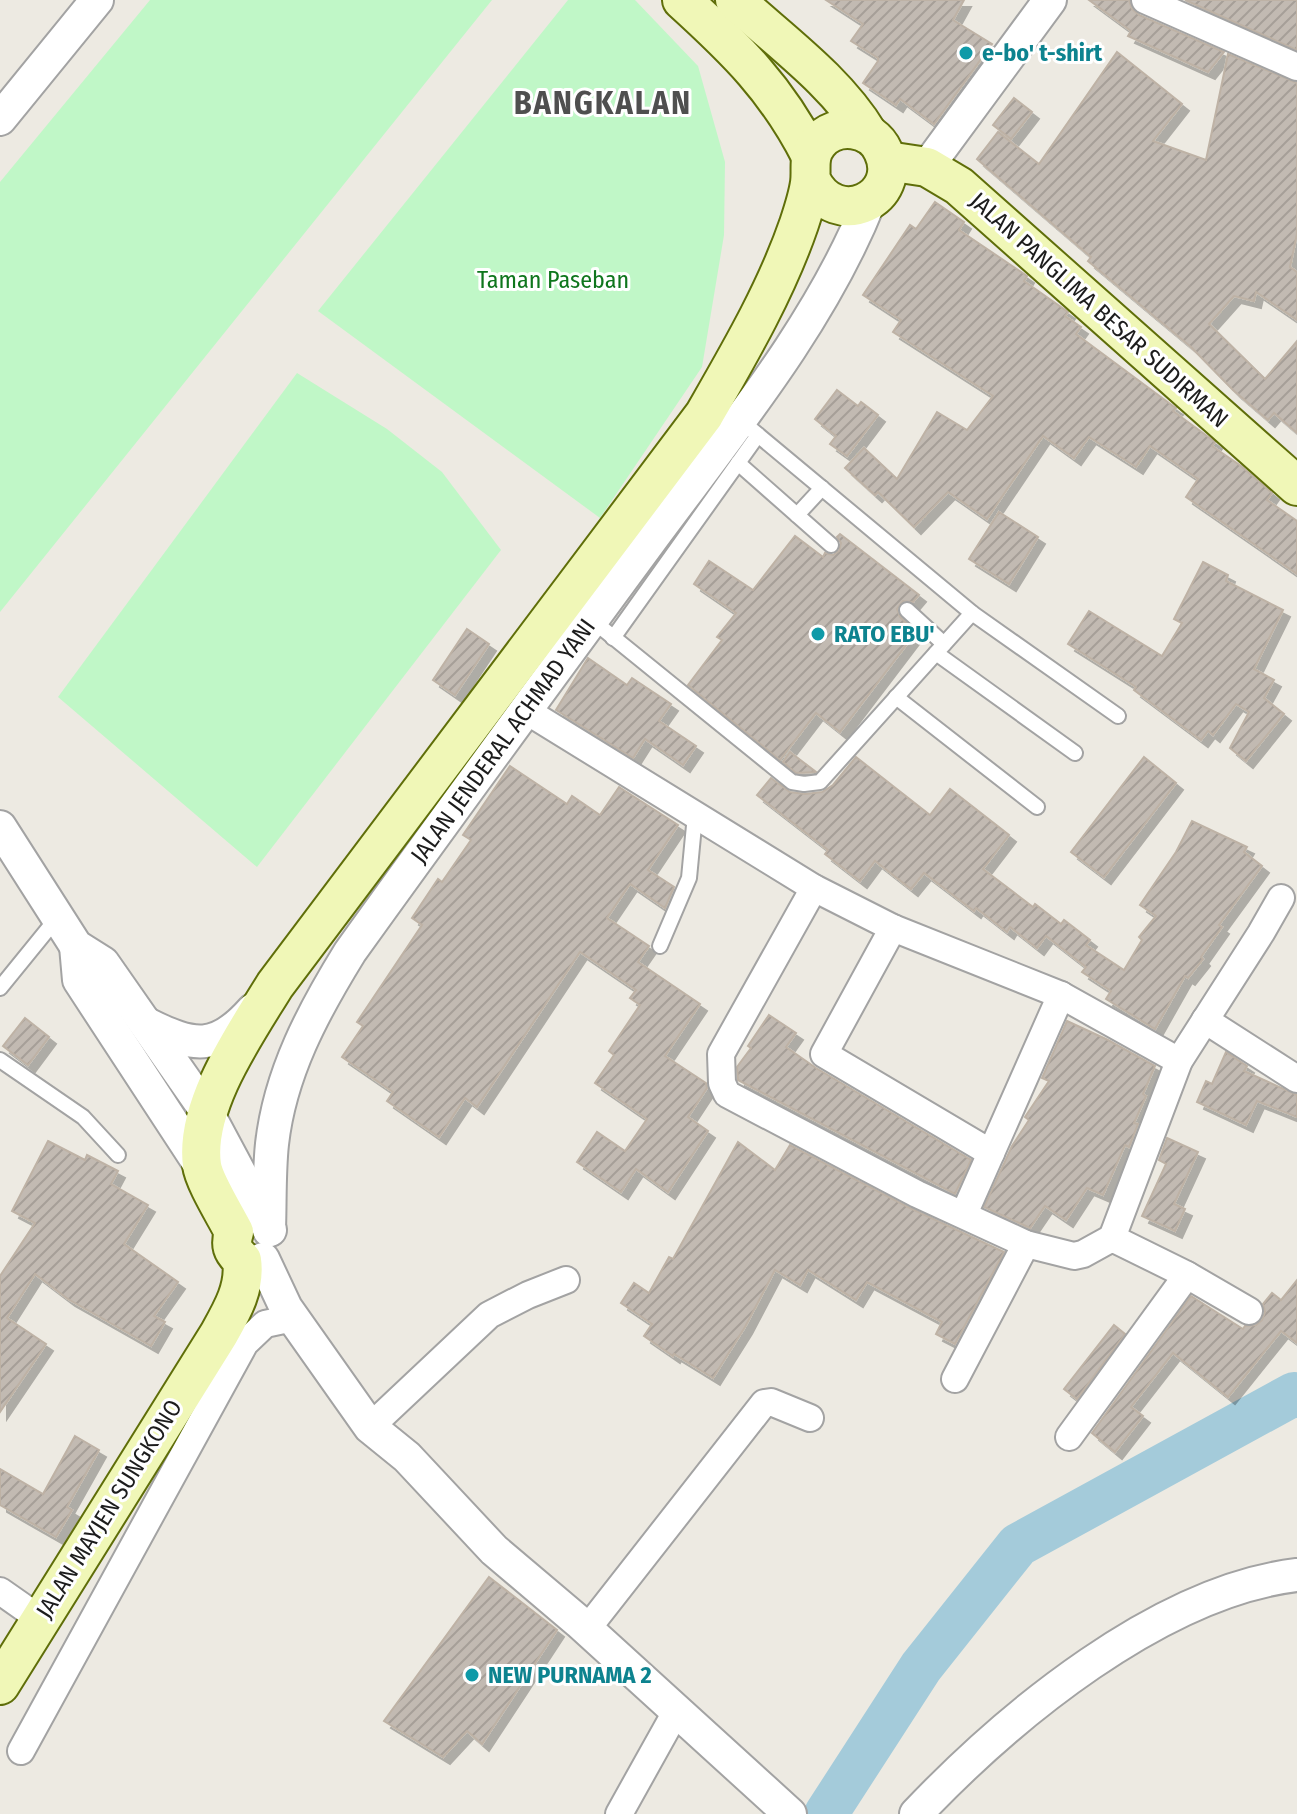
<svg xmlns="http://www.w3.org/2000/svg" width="1297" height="1814" font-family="'Fira Sans Condensed',sans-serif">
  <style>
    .park { fill: #c0f7c7 }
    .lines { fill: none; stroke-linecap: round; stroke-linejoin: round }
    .river { stroke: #a4cbda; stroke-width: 44 }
    .building { fill: url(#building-hatch); stroke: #beb2a5; stroke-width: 2; filter: url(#shadow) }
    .service-casing { stroke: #a3a3a3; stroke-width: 18 }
    .minor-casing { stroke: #a3a3a3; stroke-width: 30 }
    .tertiary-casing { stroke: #a3a3a3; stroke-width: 36 }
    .secondary-casing { stroke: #5f6e09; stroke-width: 42 }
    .service { stroke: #fff; stroke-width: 14 }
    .minor { stroke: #fff; stroke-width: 26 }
    .tertiary { stroke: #fff; stroke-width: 32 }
    .secondary { stroke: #f0f7b7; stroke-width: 38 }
    .culture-dot { fill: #0f9aa8; stroke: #fff; stroke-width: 3 }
    .labels { text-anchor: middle; stroke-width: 6; stroke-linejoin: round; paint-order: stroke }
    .culture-label { font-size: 24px; font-weight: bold; fill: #0d838f; stroke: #fff; text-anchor: start }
    .park-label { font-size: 24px; fill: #0f761d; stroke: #fff }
    .street-label { font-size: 24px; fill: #1c1c1c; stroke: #fff }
    .district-label { font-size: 32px; font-weight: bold; letter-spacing: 2px; fill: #4f4f4f; stroke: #fff }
  </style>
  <defs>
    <pattern id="building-hatch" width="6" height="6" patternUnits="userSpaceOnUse" patternTransform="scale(2)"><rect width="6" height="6" fill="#c2bab2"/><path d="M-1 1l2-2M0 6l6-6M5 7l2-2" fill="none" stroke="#a69f98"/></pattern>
    <filter id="shadow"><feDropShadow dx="7" dy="7" stdDeviation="0" flood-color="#0004"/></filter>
  </defs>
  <rect width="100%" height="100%" fill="#edeae2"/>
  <!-- park -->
  <g class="park">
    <path d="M150 0H492L0 612V182Z"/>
    <path d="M568 0H635L698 66 725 162 724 235 702 367 600 518 318 311Z"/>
    <path d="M297 373 387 429 442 472 501 550 257 867 58 697Z"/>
  </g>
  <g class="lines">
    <!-- river -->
    <path class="river" d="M826 1814 921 1667 1018 1545 1294 1394 1297 1396"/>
  </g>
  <!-- building -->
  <g class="building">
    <path d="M826 0H964L953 20 992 44 934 124 900 99 896 105 863 83 878 61V58L851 41 863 24Z"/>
    <path d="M1089 0H1129L1132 9 1139 15 1224 52 1208 72 1128 36 1131 31Z"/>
    <path d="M1185 0H1297V50Z"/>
    <path d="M1117 52 1182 104 1153 141 1206 160 1228 54 1297 83V234L1290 267 1297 272V320L1256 292 1254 301 1234 296 1209 324 1265 379 1297 341V433L1274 413 1268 420 1233 390 1191 347 1088 261 1091 257 977 159 998 132 1039 164Z"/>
    <path d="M1014 98 1032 112 1011 139 993 125Z"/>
    <path d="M935 202 964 222 959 230 1027 276 1024 281 1068 312 1065 316 1081 327 1076 334 1173 406 1176 408 1173 411 1215 442 1212 446 1241 466 1272 493 1267 500 1297 521V574L1186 497 1198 479 1150 446 1136 467 1089 437 1074 458 1043 436 987 519 948 492 914 527 878 492 875 495 845 468 864 448 897 479 937 412 967 430 993 396 893 332 901 320 863 295 910 225 916 229Z"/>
    <path d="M837 390 858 406 861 402 878 415 847 456 830 444 836 436 815 419Z"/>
    <path d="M999 512 1038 537 1009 584 969 559Z"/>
    <path d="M840 534 919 595 913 602 903 601 897 609 900 617 916 632 840 732 816 713 780 760 688 685 722 640 717 637 736 613 694 584 709 561 753 590 795 536 823 557 825 553 833 555 839 551 841 543 837 537Z"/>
    <path d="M1203 562 1228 575 1226 581 1283 610 1254 669 1274 680 1264 698 1284 714 1246 761 1230 748 1249 712 1236 704 1213 735 1208 731 1201 740 1134 690 1136 687 1068 644 1089 611 1162 656 1182 623 1174 619Z"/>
    <path d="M467 629 489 644 455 695 433 680Z"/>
    <path d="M588 658 627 685 632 678 671 704 659 721 696 746 683 765 645 739 633 758 556 710Z"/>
    <path d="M790 752 816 772 796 773 783 762Z"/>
    <path d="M856 757 930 815 950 789 1009 835 983 869 1033 907 1035 904 1061 924 1064 920 1090 940 1086 945 1124 970 1142 940 1139 937 1156 916 1140 905 1176 852 1192 821 1247 847 1244 852 1262 866 1219 925 1222 927 1201 957 1203 959 1188 978 1185 976 1155 1029 1106 999 1111 991 1082 972 1086 967 1046 936 1037 948 1010 927 1007 932 976 908 974 911 924 873 911 889 875 861 860 881 825 854 828 850 757 795 771 778 790 792 805 794 822 792 833 785Z"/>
    <path d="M1144 757 1176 783 1104 877 1071 852Z"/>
    <path d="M510 766 567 804 572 796 600 815 619 787 678 825 648 870 674 887 665 908 630 884 607 918 649 946 638 962 700 1004 665 1056 706 1083 707 1088 688 1117 708 1131 668 1192 636 1169 621 1192 577 1162 597 1132 625 1151 647 1119 595 1083 614 1055 609 1051 640 1005 630 998 636 990 580 952 477 1107 465 1098 439 1137 387 1101 393 1092 342 1057 363 1026 357 1022 422 925 412 918 438 879 442 882 471 840 463 835Z"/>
    <path d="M769 1015 796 1033 786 1047 816 1068 971 1160 955 1194 738 1080 737 1067 751 1048 748 1046Z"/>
    <path d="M25 1018 49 1037 28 1065 3 1046Z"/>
    <path d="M1067 1021 1108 1040 1155 1066 1143 1094 1146 1096 1134 1123 1138 1124 1129 1147 1125 1145 1103 1195 1087 1188 1066 1220 1045 1206 1030 1228 984 1207 1012 1146 1029 1120 1025 1117 1049 1081 1042 1078Z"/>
    <path d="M1226 1052 1247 1066 1244 1071 1297 1095V1117L1257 1101 1246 1125 1197 1102 1206 1081 1212 1084Z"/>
    <path d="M1167 1138 1198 1152 1174 1204 1185 1209 1175 1231 1142 1216 1166 1164 1159 1160Z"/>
    <path d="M48 1141 85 1160 87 1155 118 1171 111 1184 148 1205 124 1244 178 1282 154 1316 165 1322 151 1346 68 1299 35 1274 7 1318 46 1344 0 1412V1276L35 1223 12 1211Z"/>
    <path d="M738 1142 775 1170 790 1145 910 1208 1004 1252 955 1344 936 1334 942 1322 867 1282 856 1300 808 1270 800 1285 775 1270 745 1327 713 1378 674 1354 673 1356 644 1336 652 1324 621 1303 634 1283 649 1293 669 1257 673 1259Z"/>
    <path d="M1297 1280V1343L1281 1331 1228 1397 1173 1353 1131 1407 1143 1416 1115 1452 1092 1433 1191 1296 1243 1329 1245 1326 1256 1325 1262 1320 1265 1312 1263 1304 1272 1293 1281 1300Z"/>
    <path d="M1114 1325 1125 1334 1077 1399 1064 1389Z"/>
    <path d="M75 1436 99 1450 67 1507 72 1510 56 1537 0 1505V1469L43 1494Z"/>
    <path d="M489 1577 557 1630 482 1744 467 1731 443 1757 384 1721Z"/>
  </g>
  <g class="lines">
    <defs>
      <g id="service">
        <path d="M738 463 831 545"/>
        <path d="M797 515 822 488"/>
        <path d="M907 610 944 644"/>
        <path d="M972 613 1118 716"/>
        <path d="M592 620 792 782 804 784 820 782 972 613 740 420"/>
        <path d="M613 638 758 435"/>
        <path d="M936 653 1075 753"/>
        <path d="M896 697 1037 807"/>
        <path d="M660 946 689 878 695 815"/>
        <path d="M0 988 57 918"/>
        <path d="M0 1060 83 1117 118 1155"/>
      </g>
      <g id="minor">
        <path d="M1145 0 1297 67"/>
        <path d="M525 710 814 888 893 928 1061 995 1179 1061"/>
        <path d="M814 888 721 1054 722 1083 727 1094 917 1194 1026 1244 1074 1256 1083 1254 1112 1238 1187 1275 1249 1311"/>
        <path d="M893 928 824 1054 991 1153"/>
        <path d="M1205 1020 1297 1079"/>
        <path d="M964 1214 1061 995"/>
        <path d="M1112 1238 1179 1061 1261 933 1281 898"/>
        <path d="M955 1379 1026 1244"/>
        <path d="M370 1427 489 1315 528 1295 566 1280"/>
        <path d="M1069 1437 1187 1275"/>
        <path d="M0 1591 40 1619"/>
        <path d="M587 1629 764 1403 771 1402 810 1418"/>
        <path d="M21 1751 245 1343 265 1324 293 1318"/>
        <path d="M619 1814 677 1710"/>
      </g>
      <g id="tertiary">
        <path d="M0 119 97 0"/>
        <path d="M927 167 1050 0"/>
        <path d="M0 827 76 946 103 963 207 1112 270 1230"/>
        <path d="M76 946 79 980 202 1168"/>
        <path d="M147 1024C193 1047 216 1052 253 1010"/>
        <path d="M269 1230C270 1201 269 1172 272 1144 280 1073 313 1012 350 952 449 814 549 678 650 541 728 435 820 325 869 202"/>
        <path d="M263 1259 286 1308 370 1427 407 1457 494 1550 579 1622 790 1814"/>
        <path d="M916 1814C1009 1716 1160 1591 1297 1575"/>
      </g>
      <g id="secondary">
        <path d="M682 0C737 50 777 89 811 156"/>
        <path d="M735 0C781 42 836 81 868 134"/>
        <path d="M887 161 927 167 959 186 1297 486"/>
        <path d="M0 1685 219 1334C232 1311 246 1287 242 1260 232 1251 230 1245 234 1232 226 1216 204 1181 202 1165 194 1106 245 1034 275 985L704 415C739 354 776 291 799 224 803 212 808 197 810 183 812 168 807 157 818 143 836 121 872 126 883 151 905 198 836 232 811 180"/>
      </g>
    </defs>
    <!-- service casing -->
    <use href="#service" class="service-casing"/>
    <!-- minor casing -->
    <use href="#minor" class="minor-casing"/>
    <!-- tertiary casing -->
    <use href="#tertiary" class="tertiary-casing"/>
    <!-- secondary casing -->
    <use href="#secondary" class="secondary-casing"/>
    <!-- service -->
    <use href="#service" class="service"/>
    <!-- minor -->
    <use href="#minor" class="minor"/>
    <!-- tertiary -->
    <use href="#tertiary" class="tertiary"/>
    <!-- secondary -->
    <use href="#secondary" class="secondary"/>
  </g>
  <!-- markers -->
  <g class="culture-dot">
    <circle cx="966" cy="53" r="8"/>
    <circle cx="818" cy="634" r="8"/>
    <circle cx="472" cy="1675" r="8"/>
  </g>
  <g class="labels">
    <!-- culture labels -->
    <g class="culture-label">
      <text x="982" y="61">e-bo' t-shirt</text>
      <text x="834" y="642">RATO EBU'</text>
      <text x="488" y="1683">NEW PURNAMA 2</text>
    </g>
    <!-- park labels -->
    <g class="park-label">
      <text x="553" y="288">Taman Paseban</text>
    </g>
    <!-- street labels -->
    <g class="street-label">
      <text transform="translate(1099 310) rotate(42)" y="8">JALAN PANGLIMA BESAR SUDIRMAN</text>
      <text transform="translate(503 741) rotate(-54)" y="8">JALAN JENDERAL ACHMAD YANI</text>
      <text transform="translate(109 1509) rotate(-58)" y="8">JALAN MAYJEN SUNGKONO</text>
    </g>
    <!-- district labels -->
    <g class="district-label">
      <text x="603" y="114">BANGKALAN</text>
    </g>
  </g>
</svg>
